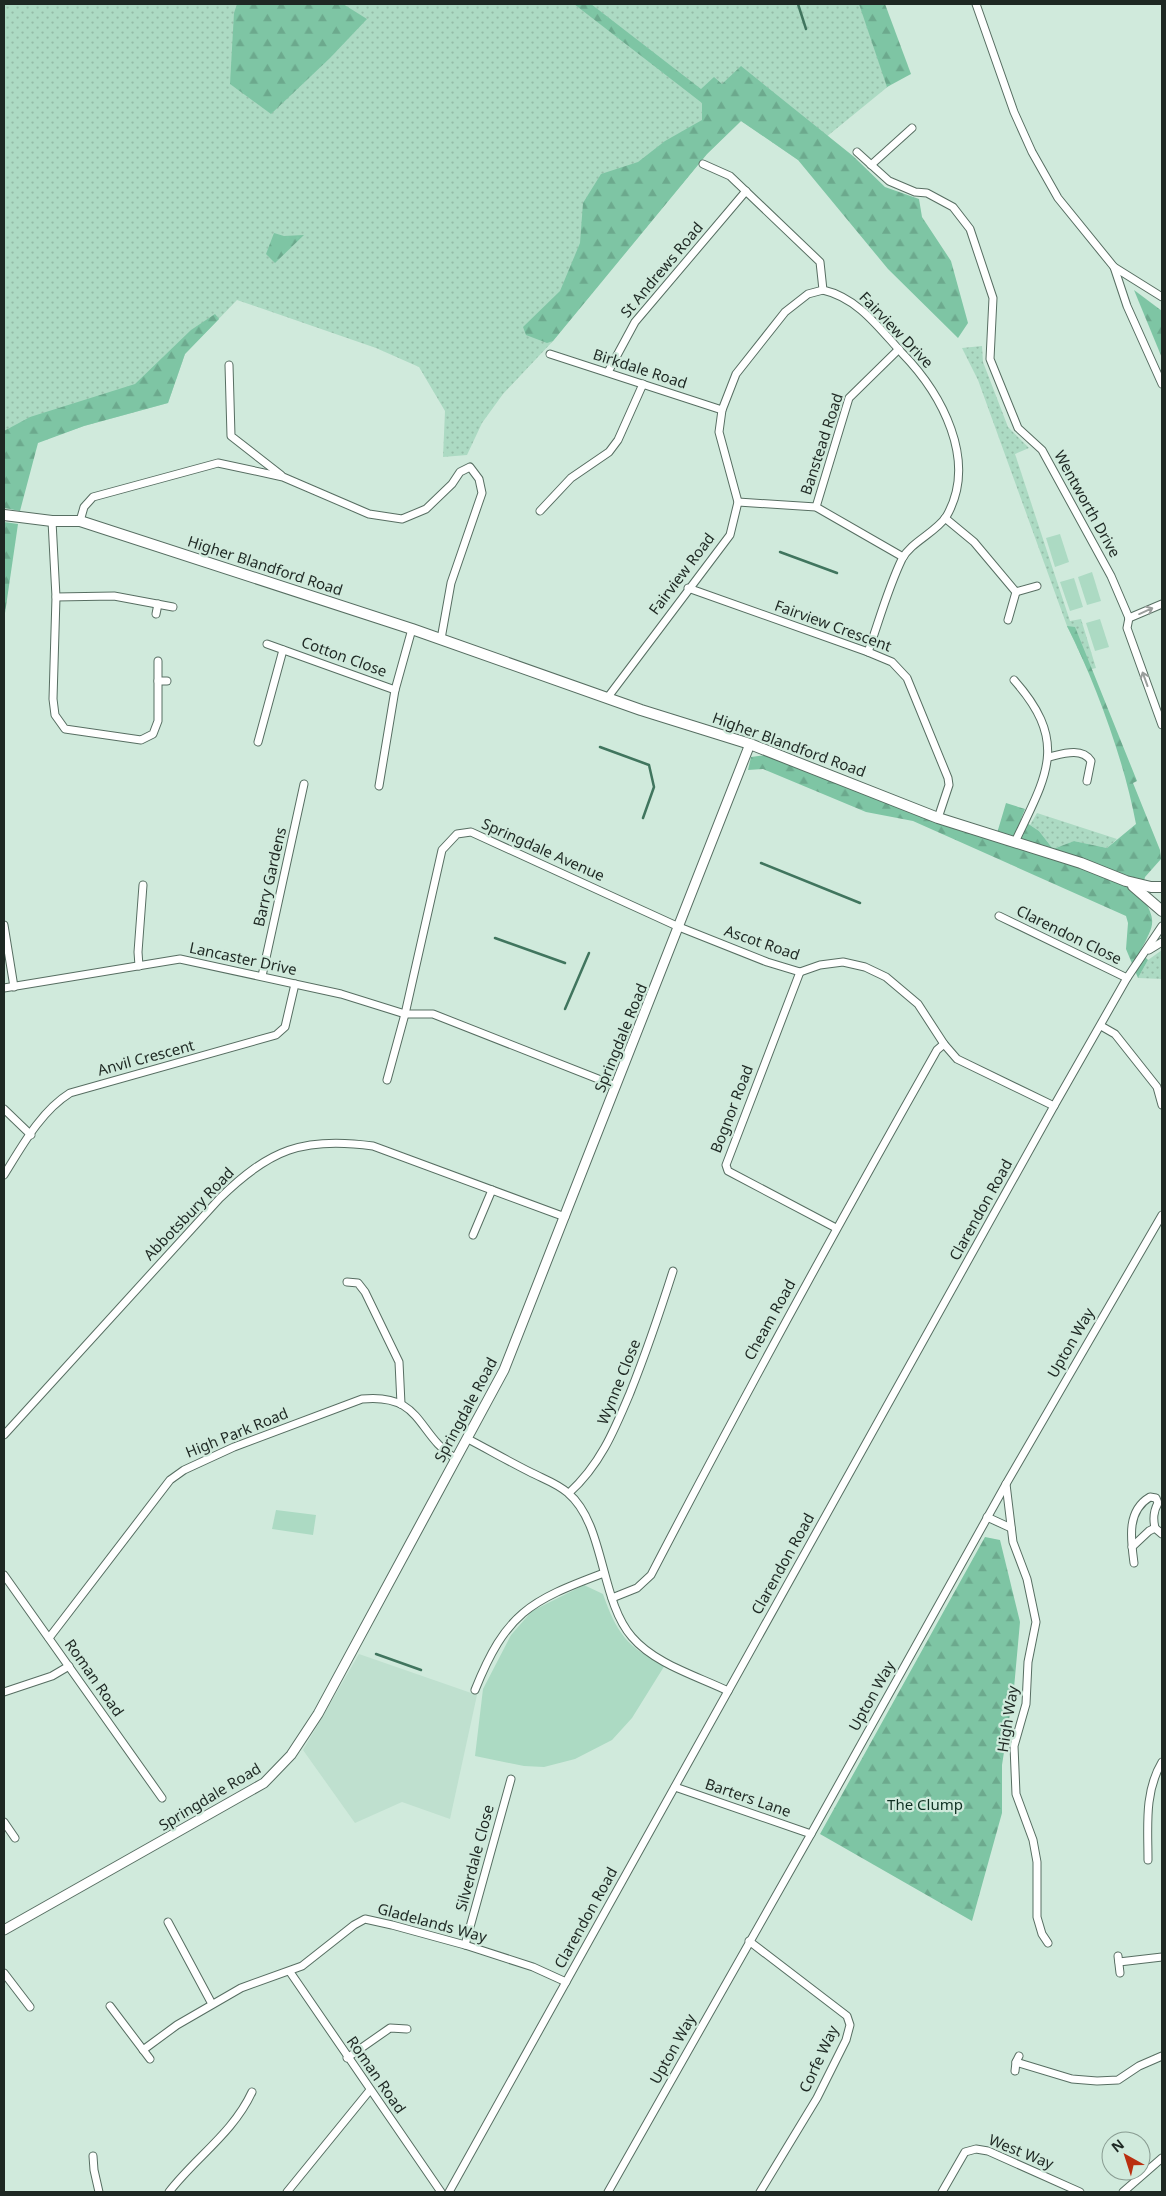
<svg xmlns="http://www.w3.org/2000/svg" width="1166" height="2196" font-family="'Noto Sans',sans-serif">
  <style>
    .built { fill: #bfe0cf }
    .grass { fill: url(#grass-dots) }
    .forest { fill: url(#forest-firs) }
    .green { fill: #acdac3 }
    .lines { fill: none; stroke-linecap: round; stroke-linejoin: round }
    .stream { stroke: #40755e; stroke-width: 2.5 }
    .minor-casing { stroke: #576e62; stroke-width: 9 }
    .tertiary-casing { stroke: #576e62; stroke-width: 11 }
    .secondary-casing { stroke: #576e62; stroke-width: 12 }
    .minor { stroke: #fff; stroke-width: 7 }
    .tertiary { stroke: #fff; stroke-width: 9 }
    .secondary { stroke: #fff; stroke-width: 10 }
    .oneway { stroke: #9a9e9c }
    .labels { text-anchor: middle; stroke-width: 4.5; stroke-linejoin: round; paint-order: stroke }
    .street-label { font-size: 15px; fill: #1e2823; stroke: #d0eadc }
    .park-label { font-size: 15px; fill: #103123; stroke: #d0eadc }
  </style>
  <defs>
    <pattern id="grass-dots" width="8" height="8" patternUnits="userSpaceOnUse" patternTransform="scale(1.25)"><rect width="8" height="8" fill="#acdac3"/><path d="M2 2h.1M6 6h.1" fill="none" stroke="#94bba7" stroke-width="1.8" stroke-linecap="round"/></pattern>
    <pattern id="forest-firs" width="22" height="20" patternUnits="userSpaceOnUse" patternTransform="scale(1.25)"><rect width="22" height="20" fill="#7ec5a4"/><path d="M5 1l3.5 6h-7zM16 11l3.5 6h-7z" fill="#6ca98d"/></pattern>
  </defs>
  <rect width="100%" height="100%" fill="#d0eadc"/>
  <!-- built -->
  <path class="built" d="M359 1654 477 1695 450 1819 402 1802 355 1823 303 1750Z"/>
  <!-- grass -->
  <g class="grass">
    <path d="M4 4H867L896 80 798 160 741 121 707 154 553 341 503 394 482 423 467 455 443 457 445 411 419 367 376 348 237 300 185 354 168 403 84 426 4 454Z"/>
    <path d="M982 346 983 362 1008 427 1029 448 1015 454 1070 621 1081 619 1096 668 1088 670 1067 626 978 380 962 348Z"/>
    <path d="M1037 813 1117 839 1107 848 1074 841 1053 849 1039 831 1030 825Z"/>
    <path d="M1162 950V979L1138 978 1148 960Z"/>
  </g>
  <!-- forest -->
  <g class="forest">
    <path d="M237 4H343L367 19 330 58 271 114 230 84 234 13Z"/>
    <path d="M574 4H591L701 89 714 77 722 84 741 66 853 156 885 187 919 199 922 217 951 261 968 323 958 338 888 269 798 160 741 121 707 154 553 341 547 343 526 335 523 327 560 291 580 243 583 203 601 174 638 162 665 141 702 120V103Z"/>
    <path d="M859 4H885L911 74 887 87Z"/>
    <path d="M274 233 284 236 304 235 275 263 266 254Z"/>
    <path d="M1134 290 1162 311V358Z"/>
    <path d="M215 314 219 319 185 354 168 403 84 426 38 443 20 511 4 508V431L30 417 135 384 191 330Z"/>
    <path d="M4 522 18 524 4 620Z"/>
    <path d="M1067 626 1075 627 1137 781 1133 783 1160 850 1161 859 1145 877 1141 894C1158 923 1154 924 1140 952L1148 960 1138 978 1126 949 1128 923 1126 916 913 821 866 812 763 769 748 770 751 757 765 755 995 840 1006 803 1025 809 1021 819 1039 831 1053 849 1074 841 1107 848 1136 824C1124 760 1096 684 1067 626Z"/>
    <path d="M985 1537 1000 1540 1020 1622 1014 1688 1002 1765V1813L972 1921 820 1834Z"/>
  </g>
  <!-- green -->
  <g class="green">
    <path d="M1060 534 1069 562 1055 567 1046 538Z"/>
    <path d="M1092 572 1101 601 1087 605 1078 577Z"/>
    <path d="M1074 578 1083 607 1070 611 1060 582Z"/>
    <path d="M1100 619 1109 647 1095 651 1086 623Z"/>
    <path d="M276 1510 316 1515 313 1535 272 1529Z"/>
    <path d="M584 1585 603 1594C616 1631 627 1649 665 1665L632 1718 612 1740 575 1759 544 1767 524 1766 475 1756 483 1689 511 1635 532 1611Z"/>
  </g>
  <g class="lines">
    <!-- stream -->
    <g class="stream">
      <path d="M798 4 806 29"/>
      <path d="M780 552 837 573"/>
      <path d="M600 747 649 765 654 787 643 818"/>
      <path d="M761 863 860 903"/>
      <path d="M495 938 565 963"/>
      <path d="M565 1009 589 953"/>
      <path d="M376 1654 421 1670"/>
    </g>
    <defs>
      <g id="minor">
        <path d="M976 4 1014 112 1032 152 1058 198 1114 267 1162 297"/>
        <path d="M857 152 889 181 915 192 927 193 953 207 970 229 993 298 990 359 1018 428 1042 450 1111 576 1129 618"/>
        <path d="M703 164 730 176 820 262 823 290C858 298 879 328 902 353 941 393 979 461 946 517 935 533 911 542 902 559 888 588 879 621 868 652"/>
        <path d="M871 165 912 128"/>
        <path d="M1114 267 1127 306 1162 384"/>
        <path d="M550 354 722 410"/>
        <path d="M229 365 231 436 281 475"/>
        <path d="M608 372 635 322 746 191"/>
        <path d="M738 502 816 507 903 557"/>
        <path d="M816 507 849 398 899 349"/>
        <path d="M540 511 571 478 609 452 618 440 643 384"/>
        <path d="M945 518 974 542 1016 592 1037 586"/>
        <path d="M52 521 56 597 53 699 55 715 65 729 141 740 153 734 158 721V661"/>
        <path d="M80 521 84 507 93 497 218 463 283 477 369 514 402 519 426 509 452 484 460 472 470 467 479 479 482 493 451 583 441 639"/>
        <path d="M688 588 868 652 892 662 907 678 948 778 949 785 938 818"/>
        <path d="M56 597 114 596 173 607"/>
        <path d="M156 614 158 604"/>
        <path d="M1129 618 1127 628 1162 725"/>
        <path d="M1129 618 1162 604"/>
        <path d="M1008 620 1016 592"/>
        <path d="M267 644 395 690"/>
        <path d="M1014 680C1070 743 1046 776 1015 842"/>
        <path d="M158 681H167"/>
        <path d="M608 697 730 535 738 502 719 432 722 410 736 374 785 312 808 294 823 290"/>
        <path d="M258 742 283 650"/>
        <path d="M1049 757C1062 754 1082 747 1091 761L1087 781"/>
        <path d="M379 786 395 690 412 629"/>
        <path d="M999 916 1127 978"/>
        <path d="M4 925 14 987"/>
        <path d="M1149 950 1162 942"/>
        <path d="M139 966 138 952 143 885"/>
        <path d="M800 972 726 1165 728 1171 836 1228"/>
        <path d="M262 976 304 784"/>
        <path d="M4 988 180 959 341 994 405 1014H433L616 1086"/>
        <path d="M1101 1026 1115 1034 1157 1087 1162 1105"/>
        <path d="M387 1080 405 1014 442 850 457 834 471 832 679 927 767 962 800 972 820 965 843 962 865 967 886 977 918 1004 944 1044 957 1059 1054 1106"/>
        <path d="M4 1109 31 1135"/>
        <path d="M4 1175C22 1146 41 1111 70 1093L276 1035 285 1027 295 984"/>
        <path d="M473 1235 492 1190"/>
        <path d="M347 1282 358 1283 365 1292 399 1362 401 1404"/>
        <path d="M4 1435 220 1198C269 1150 303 1136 373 1146L565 1217"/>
        <path d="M468 1439C489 1450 510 1462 532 1473 544 1479 558 1484 568 1493 605 1524 600 1601 632 1637 655 1664 697 1676 728 1691"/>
        <path d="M1006 1484 1013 1542 1027 1579 1036 1622 1028 1662 1026 1704 1014 1746 1016 1794 1033 1840 1037 1862V1917L1042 1934 1048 1943"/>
        <path d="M569 1493C600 1465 614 1431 630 1393 646 1353 660 1312 673 1271"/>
        <path d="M987 1517 1011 1528"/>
        <path d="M1132 1547 1149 1531 1155 1528"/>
        <path d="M1134 1563C1131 1540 1126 1511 1150 1497L1156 1498 1158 1503C1153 1512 1153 1519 1155 1528L1162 1534"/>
        <path d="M4 1575 162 1798"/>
        <path d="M612 1598 637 1588 651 1575C743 1398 839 1223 937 1050L944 1044"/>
        <path d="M49 1638 170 1480 184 1470 234 1447 362 1399C423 1393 416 1434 456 1459"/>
        <path d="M475 1690C506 1613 529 1601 604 1573"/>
        <path d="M4 1692 52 1676 69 1666"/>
        <path d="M675 1787 811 1834"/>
        <path d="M4 1822 15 1838"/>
        <path d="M1148 1860C1148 1827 1144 1792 1162 1762"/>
        <path d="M168 1922 212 2004"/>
        <path d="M749 1941 847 2016 850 2025 846 2040 817 2098 760 2192"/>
        <path d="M465 1945 511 1779"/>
        <path d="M1118 1956 1120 1973"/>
        <path d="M1119 1962 1162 1957"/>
        <path d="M290 1972 441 2192"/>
        <path d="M4 1973 30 2007"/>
        <path d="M110 2006 150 2059"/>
        <path d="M143 2050 177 2025 241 1988 302 1966 354 1925 365 1919 392 1925 465 1945 533 1967 566 1982"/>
        <path d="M347 2058 390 2028 407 2029"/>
        <path d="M1016 2062 1072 2079 1097 2081 1118 2080 1139 2066 1162 2056"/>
        <path d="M1015 2071 1016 2062 1019 2056"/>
        <path d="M93 2156 94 2170 99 2192"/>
        <path d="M169 2192C196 2157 233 2133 252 2092"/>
        <path d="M287 2192 370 2090"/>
        <path d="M449 2192 1054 1106 1127 978 1162 926"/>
        <path d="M608 2192 811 1834 1006 1484 1162 1215"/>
        <path d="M942 2192 965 2152 976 2149 988 2151 1080 2192"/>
        <path d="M1123 2192 1162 2158"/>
      </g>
      <path id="tertiary" d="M4 1930 264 1783 291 1755 318 1714 504 1370 750 744"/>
      <g id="secondary">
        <path d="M4 515 52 521H80L412 629 641 710 750 744 938 818 1081 863 1126 881 1151 887H1162"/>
        <path d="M1133 886 1162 911"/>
      </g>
    </defs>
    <!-- minor casing -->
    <use href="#minor" class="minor-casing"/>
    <!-- tertiary casing -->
    <use href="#tertiary" class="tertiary-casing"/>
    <!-- secondary casing -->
    <use href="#secondary" class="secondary-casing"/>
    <!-- minor -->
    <use href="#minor" class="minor"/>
    <!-- tertiary -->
    <use href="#tertiary" class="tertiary"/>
    <!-- secondary -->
    <use href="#secondary" class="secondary"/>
  </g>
  <!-- one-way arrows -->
  <defs><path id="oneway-shaft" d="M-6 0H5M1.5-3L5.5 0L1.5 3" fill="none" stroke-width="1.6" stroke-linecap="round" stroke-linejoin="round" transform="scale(1.25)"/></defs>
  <g class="oneway">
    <use href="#oneway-shaft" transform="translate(1146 611) rotate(-24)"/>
    <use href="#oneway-shaft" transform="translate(1145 679) rotate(-110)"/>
  </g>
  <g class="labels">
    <!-- street labels -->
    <g class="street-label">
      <text transform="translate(662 270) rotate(-50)" y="5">St Andrews Road</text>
      <text transform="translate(896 330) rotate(46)" y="5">Fairview Drive</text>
      <text transform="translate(640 369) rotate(18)" y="5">Birkdale Road</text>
      <text transform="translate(822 444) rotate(-72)" y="5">Banstead Road</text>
      <text transform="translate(1087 504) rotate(61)" y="5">Wentworth Drive</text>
      <text transform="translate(265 566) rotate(18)" y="5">Higher Blandford Road</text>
      <text transform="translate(682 574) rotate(-53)" y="5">Fairview Road</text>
      <text transform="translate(833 626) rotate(20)" y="5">Fairview Crescent</text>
      <text transform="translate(344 657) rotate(20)" y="5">Cotton Close</text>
      <text transform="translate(789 745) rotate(20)" y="5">Higher Blandford Road</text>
      <text transform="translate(543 850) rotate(24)" y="5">Springdale Avenue</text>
      <text transform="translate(270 877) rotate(-77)" y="5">Barry Gardens</text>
      <text transform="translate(1069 935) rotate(26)" y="5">Clarendon Close</text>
      <text transform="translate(762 943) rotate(19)" y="5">Ascot Road</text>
      <text transform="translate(243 959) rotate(12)" y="5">Lancaster Drive</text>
      <text transform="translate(621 1038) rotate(-68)" y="5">Springdale Road</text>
      <text transform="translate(146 1058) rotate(-15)" y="5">Anvil Crescent</text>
      <text transform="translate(732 1109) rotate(-69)" y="5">Bognor Road</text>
      <text transform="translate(981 1210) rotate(-61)" y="5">Clarendon Road</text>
      <text transform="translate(189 1214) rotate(-46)" y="5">Abbotsbury Road</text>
      <text transform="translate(770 1320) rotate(-61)" y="5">Cheam Road</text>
      <text transform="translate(1071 1343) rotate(-60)" y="5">Upton Way</text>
      <text transform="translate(619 1382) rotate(-68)" y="5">Wynne Close</text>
      <text transform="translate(466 1410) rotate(-62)" y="5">Springdale Road</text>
      <text transform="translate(237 1433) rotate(-22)" y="5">High Park Road</text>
      <text transform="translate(783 1564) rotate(-61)" y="5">Clarendon Road</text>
      <text transform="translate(94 1678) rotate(55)" y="5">Roman Road</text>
      <text transform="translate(872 1696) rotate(-61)" y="5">Upton Way</text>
      <text transform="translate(1008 1719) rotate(-81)" y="5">High Way</text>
      <text transform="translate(210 1797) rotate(-31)" y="5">Springdale Road</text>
      <text transform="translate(748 1798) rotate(19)" y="5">Barters Lane</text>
      <text transform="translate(475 1858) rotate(-75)" y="5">Silverdale Close</text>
      <text transform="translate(586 1918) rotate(-61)" y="5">Clarendon Road</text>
      <text transform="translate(432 1923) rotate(15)" y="5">Gladelands Way</text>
      <text transform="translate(673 2049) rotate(-61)" y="5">Upton Way</text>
      <text transform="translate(819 2059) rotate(-65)" y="5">Corfe Way</text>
      <text transform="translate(376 2075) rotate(55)" y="5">Roman Road</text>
      <text transform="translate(1021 2152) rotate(22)" y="5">West Way</text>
    </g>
    <!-- park labels -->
    <g class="park-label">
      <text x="925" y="1810">The Clump</text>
    </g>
  </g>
  <!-- border -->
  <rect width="1166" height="2196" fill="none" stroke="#1e2823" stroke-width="10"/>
  <!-- north arrow -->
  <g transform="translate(1126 2156) rotate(321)"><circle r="24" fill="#d0eadc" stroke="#899c92"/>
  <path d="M0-4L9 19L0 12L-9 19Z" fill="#ba2f10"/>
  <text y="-8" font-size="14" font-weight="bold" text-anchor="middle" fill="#1e2823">N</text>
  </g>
</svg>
